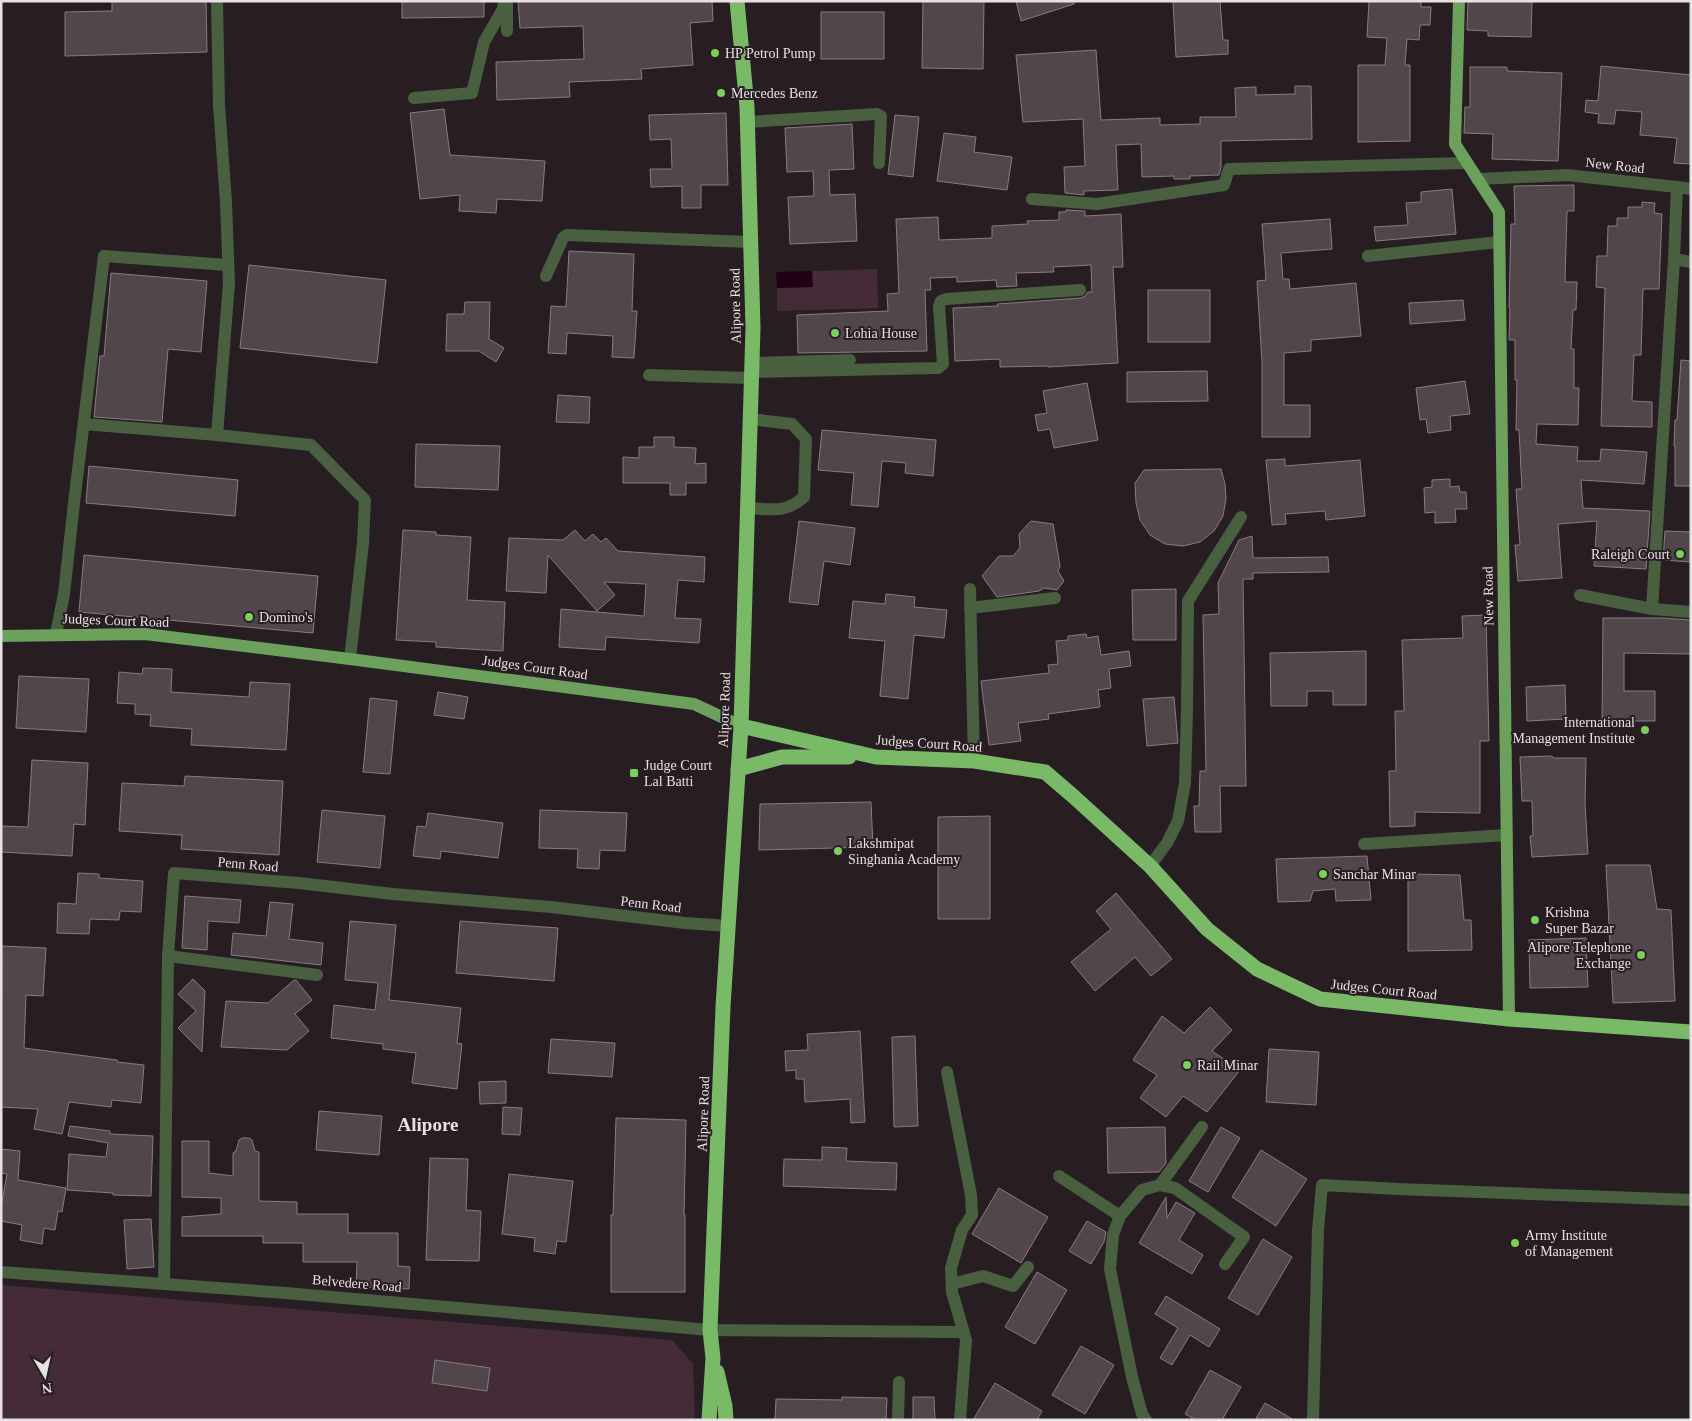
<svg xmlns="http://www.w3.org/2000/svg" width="1692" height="1421" font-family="'Times New Roman',serif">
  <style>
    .green { fill: #442b3a }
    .water { fill: #210016 }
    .building { fill: #51464c; stroke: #877c82 }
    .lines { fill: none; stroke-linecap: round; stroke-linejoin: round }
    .minor { stroke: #486040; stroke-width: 12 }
    .major { stroke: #6ca05d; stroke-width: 12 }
    .highway { stroke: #7ab967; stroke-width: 15 }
    .poi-dot { fill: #77d259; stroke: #271e23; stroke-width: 2 }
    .labels { text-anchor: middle; stroke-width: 4; stroke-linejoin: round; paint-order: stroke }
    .poi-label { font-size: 14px; fill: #e7e0e4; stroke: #271e23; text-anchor: start }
    .street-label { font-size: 14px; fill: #e7e0e4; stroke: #271e23 }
    .district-label { font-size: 19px; font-weight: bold; fill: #e7e0e4; stroke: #271e23 }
  </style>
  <rect width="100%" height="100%" fill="#271e23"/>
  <!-- green -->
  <g class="green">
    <path d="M877 269 878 308 777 311V288L812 287V271Z"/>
    <path d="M1 1285 672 1340 693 1364 695 1420H1Z"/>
  </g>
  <!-- water -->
  <path class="water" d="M812 271 813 287 777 288 776 272Z"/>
  <!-- building -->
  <g class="building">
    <path d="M112 1H206L207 52 65 56V12L112 11Z"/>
    <path d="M402 1H484V17L402 18Z"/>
    <path d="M518 1H712L713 21 690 23 693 65 641 69 642 79 569 82 570 97 497 100 496 62 584 59 583 26 520 28Z"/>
    <path d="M923 1H984L983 69 922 68Z"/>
    <path d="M1016 1H1074V4L1021 21Z"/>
    <path d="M1173 1H1220L1223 40H1228V54L1176 57Z"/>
    <path d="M1369 1H1421V7H1431L1430 25H1420L1419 40 1407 39 1405 65H1410V141L1358 142V65H1385L1387 38 1367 37Z"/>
    <path d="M1468 1H1532L1531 37 1488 36V31L1467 30Z"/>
    <rect x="821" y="12" width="63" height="47"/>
    <path d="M1096 50 1101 120 1160 118V125L1200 124V117H1236L1235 88 1256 87V95L1295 94V86H1311L1312 139 1221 141V167L1219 175 1190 176V179H1174V176L1142 177 1141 144 1116 145 1118 190 1084 191V195L1065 193 1064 167 1085 166 1083 119 1023 122 1016 55Z"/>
    <path d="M1601 66 1691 75V164L1674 163 1677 138 1640 135 1642 112 1616 110 1614 124 1598 123 1599 114 1585 112 1586 100 1598 101Z"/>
    <path d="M1470 67H1507V71L1562 73 1558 161 1492 159 1493 134 1464 133 1465 107H1470Z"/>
    <path d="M444 109 450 155 545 161 542 201 497 199 496 213 459 211 460 195 420 199 410 113Z"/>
    <path d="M726 113 728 185H701V208H682V186L651 187 650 169H672L671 139 650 140 649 115Z"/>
    <path d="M895 115 919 117 913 177 888 174Z"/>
    <path d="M852 124 854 169 829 170 830 195 855 194 857 241 790 244 788 197 814 196 813 171 787 172 785 128Z"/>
    <path d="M944 133 976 137 974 152 1012 157 1007 190 937 181Z"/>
    <path d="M1574 185V211H1567L1565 282H1577L1576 310H1573L1571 349H1574V388H1579L1578 425 1537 424 1536 444 1578 447 1577 461H1600L1601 449 1647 452 1644 484 1581 480 1583 508 1650 511 1646 569 1594 566 1597 521 1558 524 1562 578 1518 581 1515 545H1520L1516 489H1522L1519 430H1516L1517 380H1515V340H1509L1510 308H1509L1511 224H1515L1514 186Z"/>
    <path d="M1452 189 1456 234 1376 241 1374 227 1408 225 1406 203 1421 202V192Z"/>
    <path d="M1642 202 1655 203 1654 213 1662 214 1659 289H1643L1641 355H1634L1632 401 1652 402V427L1601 426 1605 288 1596 287 1597 256H1607L1608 226H1617V218H1628V207H1642Z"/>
    <path d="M1066 210 1085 211V216L1121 214 1123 267H1113L1118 363 1048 367V366L1000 367V359L955 361 953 308 998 306 997 304 1081 298 1085 296 1088 292H1092L1091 265 1053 267 1054 272 1016 273 1017 286 997 287 996 280 957 282V277L930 278 931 290H925L927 351 798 353 797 315 888 311 887 294 899 293 896 219 938 217 939 240 992 238V226L1028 224 1027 221 1059 220V212H1066Z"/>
    <path d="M1330 219 1332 249 1281 253 1283 279H1289L1290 289 1356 283 1361 336 1311 340V351L1284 353V405H1310V437H1262V362L1257 281 1266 280 1262 224Z"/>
    <path d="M569 251 634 254 632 311H637L634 358 612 357 613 336 567 333 566 354 548 353 551 306 566 307Z"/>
    <path d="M249 265 386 280 377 363 240 348Z"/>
    <path d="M111 273 207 281 201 352 168 349 162 422 94 417 100 356H104Z"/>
    <rect x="1148" y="290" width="62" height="52"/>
    <path d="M1463 300 1465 320 1410 324 1409 303Z"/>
    <path d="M465 302H490L489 339 504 348 496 362 479 351H446L447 314H464Z"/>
    <path d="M1681 360 1691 361V486H1675V446H1674L1675 420H1677Z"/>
    <path d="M1207 371 1208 401 1127 402V372Z"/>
    <path d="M1465 381 1470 414 1450 416 1451 430 1428 433 1426 419 1420 420 1416 388Z"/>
    <path d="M1087 383 1098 440 1054 448 1050 429 1038 431 1035 415 1047 413 1043 391Z"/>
    <path d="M558 395 590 397 589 423 556 422Z"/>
    <path d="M822 430 936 440 933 476 905 473 906 463 882 461 878 507 851 505 854 473 818 470Z"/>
    <path d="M654 437H674V447L696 448 695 464 706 463V483H686V495H670V483H623V457L639 458V447H654Z"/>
    <path d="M416 444 500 446 498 490 415 487Z"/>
    <path d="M1285 459V466L1360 460 1365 516 1326 520 1325 511 1285 514 1286 524 1272 525 1266 460Z"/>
    <path d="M89 466 238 480 235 516 86 503Z"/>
    <path d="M1221 469 1225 484 1226 499 1223 516 1214 531 1200 542 1183 546 1165 544 1150 535 1140 520 1136 503 1135 483 1144 470Z"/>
    <path d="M1450 479V487L1459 486 1460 492H1466L1467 509H1455L1456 522 1435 523V512L1425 513 1424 488 1432 487V480Z"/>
    <path d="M799 521 855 528 850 565 824 561 818 605 789 602Z"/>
    <path d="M1031 521 1053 524 1060 566 1058 571 1064 581 1057 590 1044 588 1039 591 997 597 982 576 999 556H1013L1020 548 1019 534Z"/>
    <path d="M403 530 436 532V535L471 537 467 600 505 602 503 651 436 647V642L396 640Z"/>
    <path d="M575 530 585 541 593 534 601 542 606 538 618 551 705 557 704 582 678 580 675 618 701 619 699 643 606 637 605 650 559 647 561 609 644 616 646 584 604 582 615 595 597 611 548 555 546 593 506 591 509 538 563 540Z"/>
    <path d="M1665 531 1691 532V562L1663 560Z"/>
    <path d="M1252 536 1253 558 1328 557 1329 572 1253 573V579H1243L1246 786H1220L1221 832H1195L1194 806H1199L1200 771H1206L1203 615 1219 614 1218 583 1239 540Z"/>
    <path d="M84 555 318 576 313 633 79 612Z"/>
    <path d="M1176 589V640H1133L1132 590Z"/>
    <path d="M886 594 915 597 914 607 947 610 944 638 914 635 908 699 880 696 885 641 849 638 853 601 885 604Z"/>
    <path d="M1486 615 1489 741H1480V813L1415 812V826L1390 827 1389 771H1396L1395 711H1404L1402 640 1463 638 1462 616Z"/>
    <path d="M1603 618H1662L1691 620V654L1624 653V691H1655V721H1602Z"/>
    <path d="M1086 634 1087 638 1098 636 1101 655 1129 651 1131 666 1109 669 1111 688 1098 690 1100 707 1048 714 1049 719 1018 723 1021 741 989 745 981 681 1049 673 1048 665 1058 664 1056 641 1068 640V636Z"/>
    <path d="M1366 651V705H1333V691H1307V706H1271L1270 653Z"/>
    <path d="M143 668 172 669 171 692 249 697 250 682 290 684 286 750 191 745 192 729 150 726 151 715 135 714V704L117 703 119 672 142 674Z"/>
    <path d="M19 676 89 679 86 732 16 728Z"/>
    <path d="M1565 685 1566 719 1527 721 1526 687Z"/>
    <path d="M438 692 468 697 464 719 434 715Z"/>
    <path d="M1174 697 1178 743 1147 746 1143 699Z"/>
    <path d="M370 698 397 701 390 774 363 772Z"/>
    <path d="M1552 756 1553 758H1586L1585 804 1588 854 1532 857 1530 836H1533L1532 801H1522L1520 757Z"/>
    <path d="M32 760 88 763 85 825 74 824 72 856 1 852V826L28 827Z"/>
    <path d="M185 776 283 781 279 855 181 849 182 835 119 831 122 783 184 786Z"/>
    <path d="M871 802 873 847 759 850 760 804Z"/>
    <path d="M322 810 385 816 380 868 317 862Z"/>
    <path d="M540 810 627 813 625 851 600 850 599 869 577 868 578 849 539 848Z"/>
    <path d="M428 813 503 823 498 858 441 851 440 859 413 856 417 826 426 827Z"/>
    <path d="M990 816V919H938V817Z"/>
    <path d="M1367 856 1371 900 1336 901 1335 889 1313 891 1310 901 1278 902 1276 859Z"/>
    <path d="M1606 865H1650L1657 909 1671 910 1675 1001 1613 1003Z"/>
    <path d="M78 873 99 874V878L143 881 141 912 120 911 119 920 90 919 89 934 57 933 58 903 76 904Z"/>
    <path d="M1408 874 1460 875 1464 920H1471L1472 950 1408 951Z"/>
    <path d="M1116 893 1172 959 1151 976 1135 957 1095 991 1071 962 1111 929 1096 911Z"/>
    <path d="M185 896 241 900 239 923 208 921 207 950 182 948Z"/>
    <path d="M270 902 293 904 289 939 323 943 321 965 231 955 233 933 266 936Z"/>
    <path d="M350 921 396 925 389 1000 461 1008 457 1043 462 1044 457 1089 412 1083 416 1053 383 1049V1044L331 1038 334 1005 375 1010 378 983 345 980Z"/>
    <path d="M460 921 558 928 554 981 456 973Z"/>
    <path d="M1586 938 1588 987 1530 988 1529 940Z"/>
    <path d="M2 946 46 948 43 996 26 995 24 1048 117 1060V1062L144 1065 141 1103 112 1100 111 1107 69 1102 62 1134 34 1129 38 1109 1 1107Z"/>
    <path d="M193 979 205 991 202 1052 178 1028 196 1011 178 994Z"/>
    <path d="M294 980H296L312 1000 295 1014 309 1031 287 1050 221 1047 226 1001 268 1003Z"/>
    <path d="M1210 1007 1232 1030 1212 1051 1240 1070 1207 1112 1183 1096 1166 1117 1140 1098 1157 1075 1133 1060 1162 1016 1184 1033Z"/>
    <path d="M860 1031 865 1122 851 1123 850 1099 805 1102 804 1079H796V1070L786 1071 785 1051 808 1050 807 1034Z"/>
    <path d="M915 1036 918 1126 894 1127 892 1037Z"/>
    <path d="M551 1039 615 1043 612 1077 548 1073Z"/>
    <path d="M1269 1049 1319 1052 1316 1105 1266 1102Z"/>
    <path d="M506 1081V1103L480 1104 479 1082Z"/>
    <path d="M503 1107 522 1108 520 1135 502 1134Z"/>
    <path d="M319 1111 382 1116 379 1155 316 1150Z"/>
    <path d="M616 1118 686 1120 684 1215H685V1292H611V1215H613Z"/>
    <path d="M70 1126 110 1131V1134L153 1136 151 1196 113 1195V1193L67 1190 69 1154 106 1157 108 1143 68 1136Z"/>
    <path d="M1165 1127 1166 1163 1159 1172 1108 1173 1107 1128Z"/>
    <path d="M1221 1127 1240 1138 1208 1192 1189 1181Z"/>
    <path d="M242 1138H249L252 1140 255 1151 259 1152V1201L297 1202V1214H348V1233H398V1266L410 1267 409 1289 356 1287 357 1262H303V1243H263V1236H182V1217L221 1214V1198L182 1197V1141H209V1173L233 1176V1153L236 1151 239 1140Z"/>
    <path d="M822 1147 847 1148 846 1161 897 1163 896 1190 783 1186 784 1159 822 1160Z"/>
    <path d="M1 1149 20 1151 18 1180 66 1188 62 1212 58 1211 55 1230 44 1228 42 1244 20 1240 22 1225 1 1221V1208L7 1174 1 1173Z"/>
    <path d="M1261 1150 1307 1179 1276 1226 1232 1197Z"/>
    <path d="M430 1158 468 1159 466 1210 481 1211 479 1261 426 1260Z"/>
    <path d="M509 1174 573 1181 566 1242 557 1241 555 1254 534 1251 535 1238 502 1234Z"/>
    <path d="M999 1188 1048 1217 1021 1263 972 1234Z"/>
    <path d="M1166 1197 1167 1218 1176 1202 1195 1213 1179 1240 1203 1255 1192 1274 1139 1243Z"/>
    <path d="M151 1219 154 1267 127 1269 124 1220Z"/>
    <path d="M1087 1221 1106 1232 1104 1242 1091 1264 1069 1251Z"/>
    <path d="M1263 1239 1292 1257 1258 1315 1228 1298Z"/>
    <path d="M1037 1272 1067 1290 1035 1344 1005 1327Z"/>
    <path d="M1166 1296 1220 1329 1209 1347 1190 1335 1172 1365 1160 1358 1178 1328 1155 1314Z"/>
    <path d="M1081 1346 1114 1365 1085 1414 1052 1395Z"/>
    <path d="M435 1360 490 1368 487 1391 432 1383Z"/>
    <path d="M1210 1370 1241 1387 1222 1420H1196L1185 1414Z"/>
    <path d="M995 1383 1042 1411 1037 1420H973Z"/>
    <path d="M842 1397 887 1398 886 1420H775L776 1399 842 1400Z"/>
    <path d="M913 1397H934L935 1420H913Z"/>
    <path d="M1265 1403 1294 1420H1255Z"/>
  </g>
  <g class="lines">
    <!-- minor -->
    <g class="minor">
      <path d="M507 31V4"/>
      <path d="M414 98 472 93 484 42 503 9 504 1"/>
      <path d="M747 122 877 114 881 116 879 163"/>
      <path d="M1477 179 1567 175 1677 187 1674 259 1652 609"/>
      <path d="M1677 187 1691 189"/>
      <path d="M1032 199 1097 204 1224 185 1229 169 1467 163"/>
      <path d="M1368 256 1499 242"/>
      <path d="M1674 259 1691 262"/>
      <path d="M546 276 563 238 567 235 750 242"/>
      <path d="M752 363 850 360"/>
      <path d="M751 372 938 368 943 364 939 306 941 301 946 299 1080 290"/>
      <path d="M649 375 751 378"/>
      <path d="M84 424 217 435 229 283 226 202 219 105 217 1"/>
      <path d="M217 435 311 445 365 500 363 543 350 659"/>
      <path d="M747 508C772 509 785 514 804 497L806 439 792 424 750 419"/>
      <path d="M970 589 974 761"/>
      <path d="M1580 595 1652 609 1691 612"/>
      <path d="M970 608 1055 598"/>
      <path d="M56 634 64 594 74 503 104 256 228 265"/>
      <path d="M1364 844 1507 835"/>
      <path d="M1150 866 1167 843 1178 821 1185 783 1187 709 1188 601 1241 517"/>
      <path d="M168 956 317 975"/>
      <path d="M947 1072 971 1195 972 1215 962 1230 951 1268 952 1292 966 1340 960 1420"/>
      <path d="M1059 1176 1120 1216"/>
      <path d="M1160 1185 1202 1127"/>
      <path d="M1 1272 286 1293 710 1330 963 1332"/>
      <path d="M164 1284 168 956 174 873 299 883 393 894 551 907 685 923 729 926"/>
      <path d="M952 1284 983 1276 1013 1286 1028 1267"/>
      <path d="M898 1420 899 1382"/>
      <path d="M1146 1420 1142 1414 1132 1377 1110 1269 1113 1235 1120 1216 1142 1190 1160 1185 1175 1188 1244 1237 1225 1264"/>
      <path d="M1313 1420 1318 1230 1322 1185 1398 1189 1691 1200"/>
    </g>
    <!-- major -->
    <g class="major">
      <path d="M1459 1 1455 144 1499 212 1509 1019"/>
      <path d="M1 636 145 634 350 659 694 704 741 726"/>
    </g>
    <!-- highway -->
    <g class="highway">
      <path d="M741 726 876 757 974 761 1045 772 1073 796 1150 866 1207 929 1257 969 1320 999 1509 1019 1691 1032"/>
      <path d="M738 769 782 757H849"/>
      <path d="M717 1372 725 1406 726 1420"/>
      <path d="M709 1420 713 1358 710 1330 723 1007 741 726 753 328 747 107 737 1"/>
    </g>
  </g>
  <!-- markers -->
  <g class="poi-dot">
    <circle cx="715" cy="53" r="5"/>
    <circle cx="721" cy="93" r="5"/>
    <circle cx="835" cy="333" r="5"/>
    <circle cx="1680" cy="554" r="5"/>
    <circle cx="249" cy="617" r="5"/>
    <circle cx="1645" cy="730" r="5"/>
    <rect x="629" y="768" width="10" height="10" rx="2.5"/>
    <circle cx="838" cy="851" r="5"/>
    <circle cx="1323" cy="874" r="5"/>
    <circle cx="1535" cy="920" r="5"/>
    <circle cx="1641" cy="955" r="5"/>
    <circle cx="1187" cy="1065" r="5"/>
    <circle cx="1515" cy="1243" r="5"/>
  </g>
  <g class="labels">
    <!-- poi labels -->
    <g class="poi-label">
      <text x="725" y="58">HP Petrol Pump</text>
      <text x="731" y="98">Mercedes Benz</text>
      <text x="845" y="338">Lohia House</text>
      <text x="1670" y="559" text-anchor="end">Raleigh Court</text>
      <text x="259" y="622">Domino's</text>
      <text x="1635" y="727" text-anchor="end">International<tspan x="1635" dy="16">Management Institute</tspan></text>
      <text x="644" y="770">Judge Court<tspan x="644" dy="16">Lal Batti</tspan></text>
      <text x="848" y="848">Lakshmipat<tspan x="848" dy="16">Singhania Academy</tspan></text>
      <text x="1333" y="879">Sanchar Minar</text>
      <text x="1545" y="917">Krishna<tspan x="1545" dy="16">Super Bazar</tspan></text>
      <text x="1631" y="952" text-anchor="end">Alipore Telephone<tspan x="1631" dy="16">Exchange</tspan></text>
      <text x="1197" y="1070">Rail Minar</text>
      <text x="1525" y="1240">Army Institute<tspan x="1525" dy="16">of Management</tspan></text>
    </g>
    <!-- street labels -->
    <g class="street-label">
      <text transform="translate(1615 165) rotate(6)" y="5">New Road</text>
      <text transform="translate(735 306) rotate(-91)" y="5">Alipore Road</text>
      <text transform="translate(1488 596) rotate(-91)" y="5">New Road</text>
      <text transform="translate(116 620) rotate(2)" y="5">Judges Court Road</text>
      <text transform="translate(535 667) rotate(8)" y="5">Judges Court Road</text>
      <text transform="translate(724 710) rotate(-88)" y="5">Alipore Road</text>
      <text transform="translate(929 743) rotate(4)" y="5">Judges Court Road</text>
      <text transform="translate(248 864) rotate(5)" y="5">Penn Road</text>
      <text transform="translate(651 904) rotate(7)" y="5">Penn Road</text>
      <text transform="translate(1384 989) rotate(6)" y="5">Judges Court Road</text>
      <text transform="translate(703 1114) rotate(-88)" y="5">Alipore Road</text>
      <text transform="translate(357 1283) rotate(5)" y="5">Belvedere Road</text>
    </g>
    <!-- district labels -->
    <g class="district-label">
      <text x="428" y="1131">Alipore</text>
    </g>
  </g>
  <!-- border -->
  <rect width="1692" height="1421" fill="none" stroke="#e7e0e4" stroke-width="5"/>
  <!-- north arrow -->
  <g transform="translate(45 1376) rotate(171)" stroke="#271e23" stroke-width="4" paint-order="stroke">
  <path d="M0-4L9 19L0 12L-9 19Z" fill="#e7e0e4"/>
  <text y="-8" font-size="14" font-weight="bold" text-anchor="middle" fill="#e7e0e4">N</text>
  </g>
</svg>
